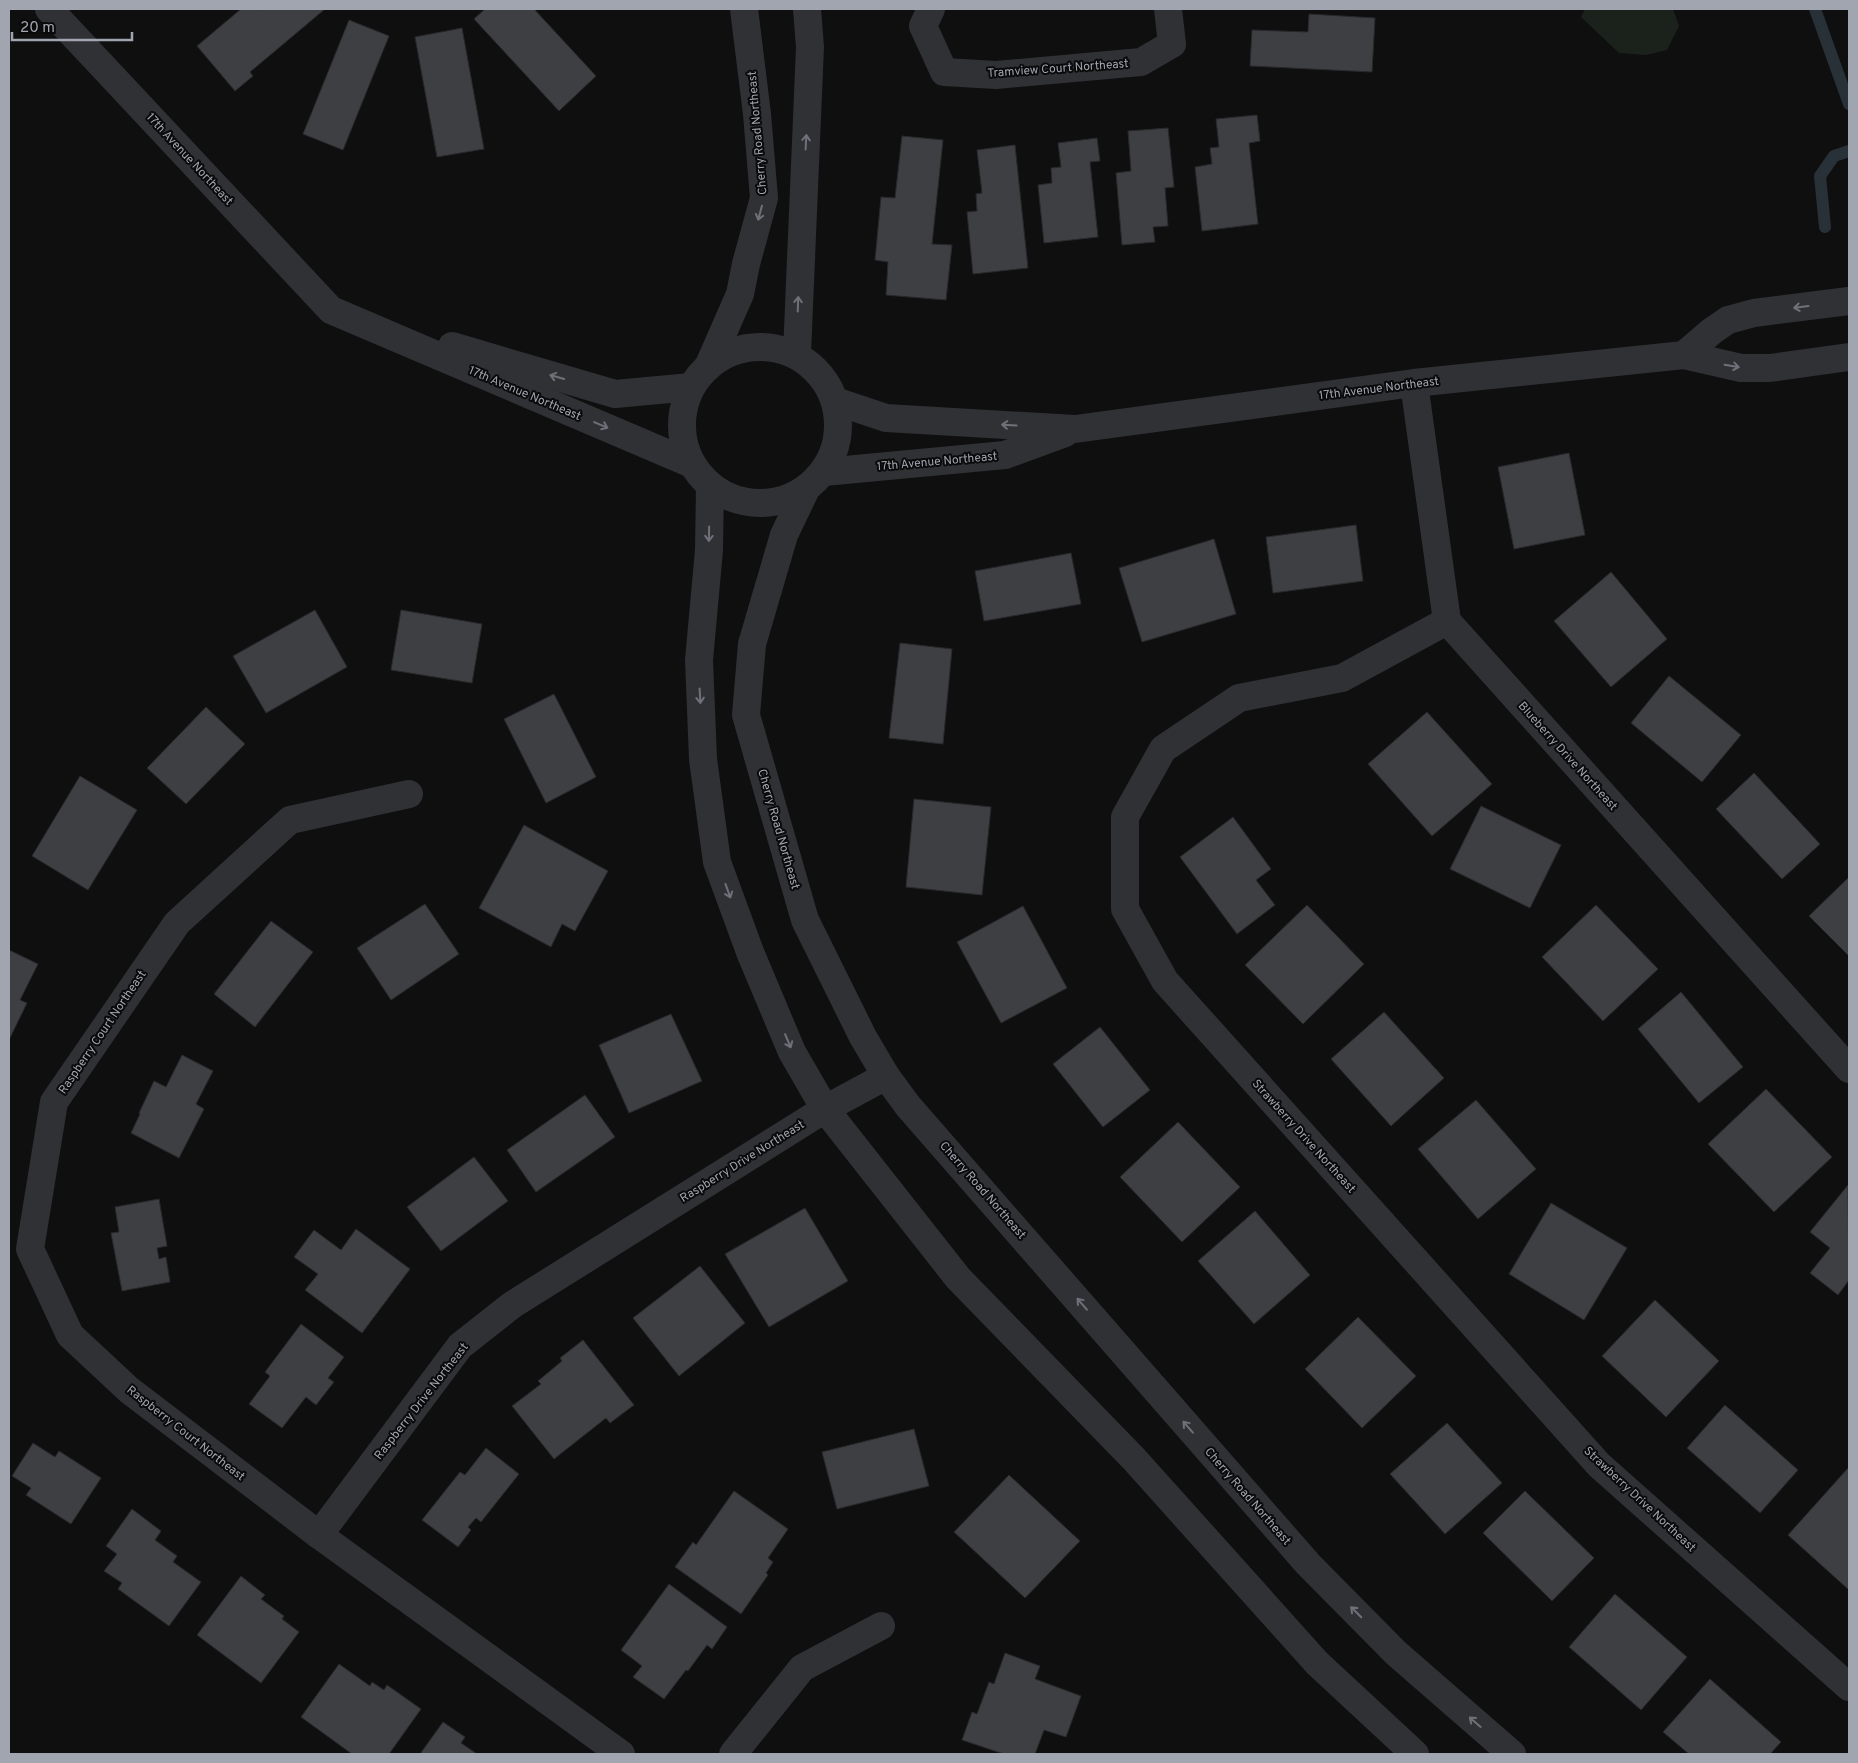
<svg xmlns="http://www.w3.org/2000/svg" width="1858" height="1763" font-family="Overpass,sans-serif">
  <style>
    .green { fill: #1b221c }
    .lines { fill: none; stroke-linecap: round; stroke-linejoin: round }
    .stream { stroke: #293138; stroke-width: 12 }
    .building { fill: #3e3f43; stroke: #29292c }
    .minor { stroke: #303135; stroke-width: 28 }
    .tertiary { stroke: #303135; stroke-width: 28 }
    .oneway { stroke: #6e7179 }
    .labels { text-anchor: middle; stroke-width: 4; stroke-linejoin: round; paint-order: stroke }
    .street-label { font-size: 12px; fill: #a0a5b0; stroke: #0a0a0b }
  </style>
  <rect width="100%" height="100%" fill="#0f0f10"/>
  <!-- green -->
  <path class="green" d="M1585 9H1673L1679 26 1667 50 1646 55 1619 53 1581 17Z"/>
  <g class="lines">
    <!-- stream -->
    <g class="stream">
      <path d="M1815 9 1849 104"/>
      <path d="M1825 227 1820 176 1834 156 1849 151"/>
    </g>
  </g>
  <!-- building -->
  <g class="building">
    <path d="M241 9H258L259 10 261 9H325L250 72 253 76 235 91 197 46Z"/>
    <path d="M485 9H534L596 76 559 111 474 19Z"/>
    <path d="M1309 14 1375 18 1372 72 1250 66 1252 30 1308 32Z"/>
    <path d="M349 20 389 36 343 150 303 134Z"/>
    <path d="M462 28 484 149 437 157 415 37Z"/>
    <path d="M1257 115 1260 141 1249 143 1258 224 1202 231 1195 167 1212 164 1210 148 1219 147 1216 119Z"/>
    <path d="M1168 128 1174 187 1165 188 1168 226 1153 227 1155 242 1122 245 1116 173 1131 171 1128 131Z"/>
    <path d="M902 136 943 140 932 244 952 245 946 300 886 295 888 262 875 260 881 197 895 198Z"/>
    <path d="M1097 138 1100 161 1090 162 1098 237 1044 243 1038 185 1052 183 1051 168 1061 167 1058 143Z"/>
    <path d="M1015 145 1028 268 973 274 967 212 977 211 976 194 982 193 977 150Z"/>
    <path d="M1569 453 1585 535 1514 549 1498 467Z"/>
    <path d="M1356 525 1363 581 1273 593 1266 537Z"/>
    <path d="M1214 539 1236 614 1142 642 1119 568Z"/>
    <path d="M1071 553 1081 604 984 621 975 571Z"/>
    <path d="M1611 572 1667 639 1611 687 1554 621Z"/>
    <path d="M315 610 347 667 266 713 233 656Z"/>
    <path d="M401 610 482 624 472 683 391 670Z"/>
    <path d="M900 643 952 649 943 744 889 738Z"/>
    <path d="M1669 676 1741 735 1702 782 1631 723Z"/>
    <path d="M554 694 596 777 546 803 504 719Z"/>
    <path d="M206 707 245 744 186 804 147 768Z"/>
    <path d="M1427 712 1492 784 1432 836 1368 764Z"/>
    <path d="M1754 773 1820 844 1782 879 1716 809Z"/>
    <path d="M80 776 137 810 88 890 32 856Z"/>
    <path d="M914 799 991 807 982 895 906 887Z"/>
    <path d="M1481 806 1561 845 1530 908 1450 869Z"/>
    <path d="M1233 817 1271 869 1256 880 1275 905 1237 934 1180 857Z"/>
    <path d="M524 825 608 871 575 931 562 924 551 947 479 908Z"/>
    <path d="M1849 877V956L1809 916Z"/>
    <path d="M425 904 459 954 391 1000 357 948Z"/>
    <path d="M1307 905 1364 964 1303 1024 1245 965Z"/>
    <path d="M1596 905 1658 969 1603 1021 1542 957Z"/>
    <path d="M1023 906 1067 988 1001 1023 957 942Z"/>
    <path d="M271 921 313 952 255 1027 214 994Z"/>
    <path d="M9 950 38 964 20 1000 27 1003 9 1040Z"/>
    <path d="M1681 992 1743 1067 1699 1103 1638 1029Z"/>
    <path d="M1384 1012 1444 1078 1391 1126 1331 1059Z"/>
    <path d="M671 1014 702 1081 629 1113 599 1045Z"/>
    <path d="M1100 1027 1150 1090 1103 1127 1053 1064Z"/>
    <path d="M182 1055 213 1071 196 1104 204 1109 179 1158 131 1133 140 1114 139 1113 154 1081 166 1087Z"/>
    <path d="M1766 1089 1832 1157 1774 1212 1708 1144Z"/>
    <path d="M585 1095 615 1137 536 1192 507 1150Z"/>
    <path d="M1476 1100 1536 1169 1478 1219 1418 1149Z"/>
    <path d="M1178 1122 1240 1187 1182 1242 1120 1177Z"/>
    <path d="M474 1157 508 1201 441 1251 407 1207Z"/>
    <path d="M1848 1185 1849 1280 1838 1295 1810 1273 1830 1248 1810 1232Z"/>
    <path d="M159 1199 167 1246 157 1248 159 1259 166 1257 170 1282 122 1291 111 1233 119 1232 115 1207Z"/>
    <path d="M1551 1203 1627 1248 1584 1320 1509 1274Z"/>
    <path d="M805 1208 848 1281 769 1327 725 1254Z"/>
    <path d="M1255 1211 1310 1275 1254 1324 1198 1261Z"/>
    <path d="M356 1229 410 1269 362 1333 305 1290 318 1274 294 1257 314 1230 341 1250Z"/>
    <path d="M700 1266 745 1323 679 1376 633 1318Z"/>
    <path d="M1655 1300 1719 1361 1666 1417 1602 1356Z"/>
    <path d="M1358 1317 1416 1376 1362 1428 1305 1369Z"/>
    <path d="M301 1324 344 1357 328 1378 334 1382 316 1405 306 1397 282 1428 249 1404 270 1376 265 1372Z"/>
    <path d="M583 1340 634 1405 610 1423 606 1418 554 1459 512 1406 541 1384 538 1381 562 1361 560 1358Z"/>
    <path d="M1725 1405 1798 1470 1760 1513 1687 1448Z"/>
    <path d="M1447 1423 1502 1483 1445 1534 1390 1474Z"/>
    <path d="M914 1429 929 1486 837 1509 822 1452Z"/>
    <path d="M33 1443 55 1457 59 1451 101 1478 71 1524 26 1495 31 1488 12 1476Z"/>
    <path d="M486 1448 519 1474 481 1522 476 1518 468 1527 471 1530 458 1547 422 1520 460 1472 465 1475Z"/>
    <path d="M1849 1467V1590L1788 1535Z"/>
    <path d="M1009 1475 1080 1541 1025 1598 954 1532Z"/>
    <path d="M734 1491 788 1529 768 1558 773 1562 766 1573 768 1575 741 1614 675 1567 693 1542 696 1545Z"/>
    <path d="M1525 1491 1594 1558 1552 1601 1483 1533Z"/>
    <path d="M132 1509 161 1531 155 1540 177 1556 173 1562 201 1582 169 1626 118 1589 122 1583 104 1571 117 1554 106 1546Z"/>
    <path d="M241 1576 265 1595 261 1599 284 1616 282 1619 299 1632 261 1683 197 1635Z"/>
    <path d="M669 1584 727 1627 712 1649 707 1645 688 1671 686 1670 664 1699 633 1677 642 1666 621 1650Z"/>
    <path d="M1615 1594 1687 1657 1641 1710 1569 1647Z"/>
    <path d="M1005 1653 1040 1666 1035 1679 1081 1696 1066 1737 1044 1730 1035 1754H1004L962 1740 972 1712 977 1714 989 1682 994 1684Z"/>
    <path d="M339 1664 370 1686 372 1682 384 1690 387 1685 421 1709 389 1754H352L301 1717Z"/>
    <path d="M1710 1679 1781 1742 1770 1754H1689L1663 1732Z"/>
    <path d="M443 1722 465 1737 461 1743 477 1754H420Z"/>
  </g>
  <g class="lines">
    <!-- minor -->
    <g class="minor">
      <path d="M931 9 923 26 944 72 996 75 1141 62 1172 44 1168 9"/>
      <path d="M1414 383 1447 621 1849 1069"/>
      <path d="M1447 621 1342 678 1239 698 1163 749 1125 817V909L1165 981 1599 1465 1849 1687"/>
      <path d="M409 794 290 820 177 923 54 1102 30 1249 70 1335 129 1390 319 1535 621 1754"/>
      <path d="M319 1535 460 1346 512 1305 825 1109 886 1076"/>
      <path d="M733 1754 802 1668 881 1626"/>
    </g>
    <!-- tertiary -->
    <g class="tertiary">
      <path d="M49 9 331 310 692 464"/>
      <path d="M452 346 615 394 691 387"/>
      <circle cx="760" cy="425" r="78"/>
      <path d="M797 353 810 47 807 9"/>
      <path d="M1684 355 1712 331 1728 320 1754 313 1849 301"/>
      <path d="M708 367 740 294 746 264 764 198 757 114 744 9"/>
      <path d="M835 401 886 418 1075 429 1414 383 1684 355 1741 368H1770L1849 357"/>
      <path d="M824 472 1005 455 1065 433"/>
      <path d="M710 485 709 550 699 660 703 759 717 862 750 952 792 1052 825 1109 958 1278 1134 1459 1317 1663 1415 1754"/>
      <path d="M806 489 784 535 752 644 746 715 805 920 863 1037 886 1076 908 1106 1308 1564 1396 1653 1512 1754"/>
    </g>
  </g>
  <!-- one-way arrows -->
  <defs><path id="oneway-shaft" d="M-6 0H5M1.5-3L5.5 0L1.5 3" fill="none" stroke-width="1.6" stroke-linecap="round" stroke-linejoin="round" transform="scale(1.25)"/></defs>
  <g class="oneway">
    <use href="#oneway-shaft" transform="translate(806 142) rotate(-87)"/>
    <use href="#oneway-shaft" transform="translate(760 213) rotate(105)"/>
    <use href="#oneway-shaft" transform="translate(798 304) rotate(-88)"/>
    <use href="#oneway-shaft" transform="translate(1801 307) rotate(173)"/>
    <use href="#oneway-shaft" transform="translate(1732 366) rotate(9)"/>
    <use href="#oneway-shaft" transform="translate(557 377) rotate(-164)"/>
    <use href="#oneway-shaft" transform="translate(601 425) rotate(23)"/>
    <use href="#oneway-shaft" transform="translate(1009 425) rotate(-177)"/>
    <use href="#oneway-shaft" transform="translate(709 534) rotate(91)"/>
    <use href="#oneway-shaft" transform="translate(700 696) rotate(87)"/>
    <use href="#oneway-shaft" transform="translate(728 891) rotate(70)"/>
    <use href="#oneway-shaft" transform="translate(788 1041) rotate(67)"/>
    <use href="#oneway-shaft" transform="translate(1082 1304) rotate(-131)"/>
    <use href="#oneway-shaft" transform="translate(1188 1427) rotate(-131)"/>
    <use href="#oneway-shaft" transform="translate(1356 1612) rotate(-135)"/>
    <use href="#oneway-shaft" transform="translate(1475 1722) rotate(-139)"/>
  </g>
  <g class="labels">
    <!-- street labels -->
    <g class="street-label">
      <text transform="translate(1058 68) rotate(-4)" y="4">Tramview Court Northeast</text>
      <text transform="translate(757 133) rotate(-95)" y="4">Cherry Road Northeast</text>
      <text transform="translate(190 159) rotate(47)" y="4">17th Avenue Northeast</text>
      <text transform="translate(1379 388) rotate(-7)" y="4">17th Avenue Northeast</text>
      <text transform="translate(525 393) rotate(23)" y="4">17th Avenue Northeast</text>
      <text transform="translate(937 461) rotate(-5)" y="4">17th Avenue Northeast</text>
      <text transform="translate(1568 756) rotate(48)" y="4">Blueberry Drive Northeast</text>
      <text transform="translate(779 829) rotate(74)" y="4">Cherry Road Northeast</text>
      <text transform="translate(102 1032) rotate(-56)" y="4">Raspberry Court Northeast</text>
      <text transform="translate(1304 1136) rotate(48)" y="4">Strawberry Drive Northeast</text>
      <text transform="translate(742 1161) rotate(-32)" y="4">Raspberry Drive Northeast</text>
      <text transform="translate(983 1190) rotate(49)" y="4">Cherry Road Northeast</text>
      <text transform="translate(421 1401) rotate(-52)" y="4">Raspberry Drive Northeast</text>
      <text transform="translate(186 1433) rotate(38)" y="4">Raspberry Court Northeast</text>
      <text transform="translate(1248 1496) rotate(49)" y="4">Cherry Road Northeast</text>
      <text transform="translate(1640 1499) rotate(43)" y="4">Strawberry Drive Northeast</text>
    </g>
  </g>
  <!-- border -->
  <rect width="1858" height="1763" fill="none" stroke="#a0a5b0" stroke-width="20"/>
  <!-- scale -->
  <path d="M12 32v8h120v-8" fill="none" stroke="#a0a5b0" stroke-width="2.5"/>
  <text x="20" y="32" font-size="15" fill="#a0a5b0" stroke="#0a0a0b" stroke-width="4" paint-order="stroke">20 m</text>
</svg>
